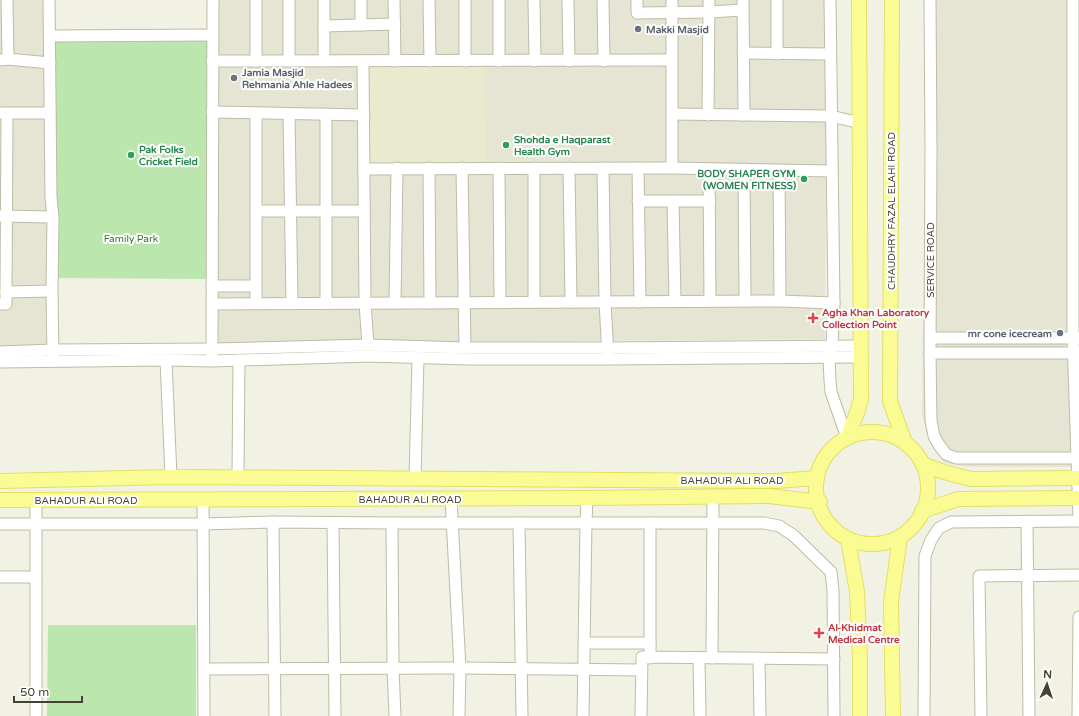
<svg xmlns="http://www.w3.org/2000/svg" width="1079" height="716" font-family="'Varela Round',sans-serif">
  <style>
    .residential { fill: #e6e5d3 }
    .education { fill: #eaebce }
    .green { fill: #bbe6ad }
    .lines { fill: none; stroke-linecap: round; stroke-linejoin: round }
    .minor-casing { stroke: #bdbca7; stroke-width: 13 }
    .major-casing { stroke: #e0e064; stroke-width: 16 }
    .minor { stroke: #fff; stroke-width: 11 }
    .major { stroke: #fafc93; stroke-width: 14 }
    .worship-dot { fill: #6b7280; stroke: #fff; stroke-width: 1.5 }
    .leisure-dot { fill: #2e9e5b; stroke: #fff; stroke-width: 1.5 }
    .health-dot { fill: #e0444e; stroke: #fff; stroke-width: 1.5 }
    .labels { text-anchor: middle; stroke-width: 4; stroke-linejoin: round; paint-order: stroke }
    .worship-label { font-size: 10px; font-weight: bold; fill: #5b616d; stroke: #fff; text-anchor: start }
    .leisure-label { font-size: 10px; font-weight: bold; fill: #27864d; stroke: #fff; text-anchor: start }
    .street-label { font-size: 10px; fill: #444234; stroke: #fff }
    .park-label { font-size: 10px; fill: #2f7429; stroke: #fff }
    .health-label { font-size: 10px; font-weight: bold; fill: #be3a42; stroke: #fff; text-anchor: start }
  </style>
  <rect width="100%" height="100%" fill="#f2f2e4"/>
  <!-- residential -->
  <g class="residential">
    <path d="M0 0H45L49 292 46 345 0 347Z"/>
    <path d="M217 0H827L825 339 217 344Z"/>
    <path d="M927 0H1079V467H970L944 463 933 448 922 415Z"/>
  </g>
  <!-- education -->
  <path class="education" d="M363 61H483L486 168 364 169Z"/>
  <!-- green -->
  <g class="green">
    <path d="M212 35V279L52 278 50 36Z"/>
    <path d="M48 625H196V716H47Z"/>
  </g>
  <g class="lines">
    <defs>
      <g id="minor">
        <path d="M7 0 8 59"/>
        <path d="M49 0 51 197 53 217 52 291 53 357"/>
        <path d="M256 0V61"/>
        <path d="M361 0V25"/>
        <path d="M394 0 395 61"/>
        <path d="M429 0 430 61"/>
        <path d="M465 0V61"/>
        <path d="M499 0V61"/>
        <path d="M534 0 535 61"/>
        <path d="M568 0 569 61"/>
        <path d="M603 0 604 61"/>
        <path d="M637 0V13L709 12 743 10"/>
        <path d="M743 0 744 115"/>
        <path d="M830 0 834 303 832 345 829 358 830 380 831 392 847 438"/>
        <path d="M930 0 931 150 930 353 931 421 934 436 939 445 946 454 956 458H1079"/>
        <path d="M1073 0V338L1079 518"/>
        <path d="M324 26 395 24"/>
        <path d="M50 36 212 35"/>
        <path d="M743 53 830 54"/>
        <path d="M777 54V0"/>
        <path d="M0 60 8 59 50 63"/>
        <path d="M212 61 672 60"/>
        <path d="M289 61V0"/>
        <path d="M324 61V0"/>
        <path d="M363 61 365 303 368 345"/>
        <path d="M212 112 364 115"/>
        <path d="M1 113H50"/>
        <path d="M256 113V303"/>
        <path d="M289 114 292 303"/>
        <path d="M326 114V303"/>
        <path d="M672 114 831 116 860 123"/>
        <path d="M708 115 709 0"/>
        <path d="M429 168 430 303"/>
        <path d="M462 168 465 348"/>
        <path d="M499 168 500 302"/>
        <path d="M569 168 571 302"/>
        <path d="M603 168 605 302 608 356"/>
        <path d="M638 168 640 302"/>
        <path d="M672 168V0"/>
        <path d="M364 169 672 168 832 171"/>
        <path d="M709 169 710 301"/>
        <path d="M744 169 745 301"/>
        <path d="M779 170 780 301"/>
        <path d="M638 201H710"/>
        <path d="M673 201 675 301"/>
        <path d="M256 211H364"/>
        <path d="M1 216 53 217"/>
        <path d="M212 286H256"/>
        <path d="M6 292 7 113"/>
        <path d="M534 302V168"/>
        <path d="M395 303 397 168"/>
        <path d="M0 304H6V292L52 291"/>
        <path d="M212 304 780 301 834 303"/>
        <path d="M930 338H1079"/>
        <path d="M0 352 53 350 213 349 368 345 465 348H607L861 346"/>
        <path d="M930 353H1079"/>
        <path d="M212 356 213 0"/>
        <path d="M166 360 171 477"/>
        <path d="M0 362 166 360 212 361 368 356 466 359H608L861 357"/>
        <path d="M238 477 239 360"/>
        <path d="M415 479 418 358"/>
        <path d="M203 499 204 716"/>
        <path d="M451 499 460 668 459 716"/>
        <path d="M36 500V716"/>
        <path d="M1027 521 1029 716"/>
        <path d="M273 522 275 716"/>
        <path d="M333 523 335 716"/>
        <path d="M392 523 393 668 395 716"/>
        <path d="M519 523 522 716"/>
        <path d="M0 524H203L273 522 392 523H764L779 526 793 535 831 572 833 590 834 716"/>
        <path d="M0 577H36"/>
        <path d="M585 643H650"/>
        <path d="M650 658V523"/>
        <path d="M699 658 700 716"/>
        <path d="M712 658 713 497"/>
        <path d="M759 659 760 716"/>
        <path d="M204 669 460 668 641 670"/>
        <path d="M583 716 586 522 587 498"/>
        <path d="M641 716 642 657 834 659"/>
        <path d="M924 716 925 556 931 540 939 528 951 522 1079 521"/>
        <path d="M981 716 979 576 1079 575"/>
        <path d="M1078 716 1079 617"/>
      </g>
      <g id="major">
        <path d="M892 0 890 401 905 443"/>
        <circle cx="872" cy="488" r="56"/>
        <path d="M847 438 857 413 861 399 859 0"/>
        <path d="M925 465 944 472 971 479 1079 478"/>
        <path d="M0 481 171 477 776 481 817 478"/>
        <path d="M0 500 587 498 769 496 820 502"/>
        <path d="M922 511 958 499 1079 498"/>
        <path d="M848 539 857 592 860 658V716"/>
        <path d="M893 716 891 602 900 537"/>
      </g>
    </defs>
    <!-- minor casing -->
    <use href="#minor" class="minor-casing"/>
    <!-- major casing -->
    <use href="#major" class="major-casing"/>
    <!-- minor -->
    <use href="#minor" class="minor"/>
    <!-- major -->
    <use href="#major" class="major"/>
  </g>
  <!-- markers -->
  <g class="worship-dot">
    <circle cx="638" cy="29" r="4"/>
    <circle cx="234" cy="78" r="4"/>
    <circle cx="1060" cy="333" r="4"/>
  </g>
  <g class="leisure-dot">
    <circle cx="506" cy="145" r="4"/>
    <circle cx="131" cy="155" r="4"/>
    <circle cx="804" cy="179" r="4"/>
  </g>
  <g class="health-dot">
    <path d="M811 312h4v4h4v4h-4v4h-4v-4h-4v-4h4z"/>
    <path d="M817 627h4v4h4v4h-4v4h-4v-4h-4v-4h4z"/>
  </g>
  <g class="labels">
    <!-- worship labels -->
    <g class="worship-label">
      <text x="646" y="33">Makki Masjid</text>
      <text x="242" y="76">Jamia Masjid<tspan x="242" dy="12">Rehmania Ahle Hadees</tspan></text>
      <text x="1052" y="337" text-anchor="end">mr cone icecream</text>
    </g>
    <!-- leisure labels -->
    <g class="leisure-label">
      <text x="514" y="143">Shohda e Haqparast<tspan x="514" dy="12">Health Gym</tspan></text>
      <text x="139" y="153">Pak Folks<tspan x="139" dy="12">Cricket Field</tspan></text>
      <text x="796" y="177" text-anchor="end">BODY SHAPER GYM<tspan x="796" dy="12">(WOMEN FITNESS)</tspan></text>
    </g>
    <!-- street labels -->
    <g class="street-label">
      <text transform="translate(891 211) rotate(-90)" y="4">CHAUDHRY FAZAL ELAHI ROAD</text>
      <text transform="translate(930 260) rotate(-90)" y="4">SERVICE ROAD</text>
      <text x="732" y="484">BAHADUR ALI ROAD</text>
      <text x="410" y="503">BAHADUR ALI ROAD</text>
      <text x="86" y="504">BAHADUR ALI ROAD</text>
    </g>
    <!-- park labels -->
    <g class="park-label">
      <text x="131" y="242">Family Park</text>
    </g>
    <!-- health labels -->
    <g class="health-label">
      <text x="822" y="316">Agha Khan Laboratory<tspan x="822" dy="12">Collection Point</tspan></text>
      <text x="828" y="631">Al-Khidmat<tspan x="828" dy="12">Medical Centre</tspan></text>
    </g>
  </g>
  <!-- north arrow -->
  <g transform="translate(1047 684) rotate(3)" stroke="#ffffff" stroke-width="3" paint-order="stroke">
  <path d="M0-3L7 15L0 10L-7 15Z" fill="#444234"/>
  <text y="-6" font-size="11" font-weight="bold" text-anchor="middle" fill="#444234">N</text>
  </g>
  <!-- scale -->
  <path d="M14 696v6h68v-6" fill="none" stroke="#444234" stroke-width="2"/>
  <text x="20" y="696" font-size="12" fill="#444234" stroke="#ffffff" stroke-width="3" paint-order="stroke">50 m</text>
</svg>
